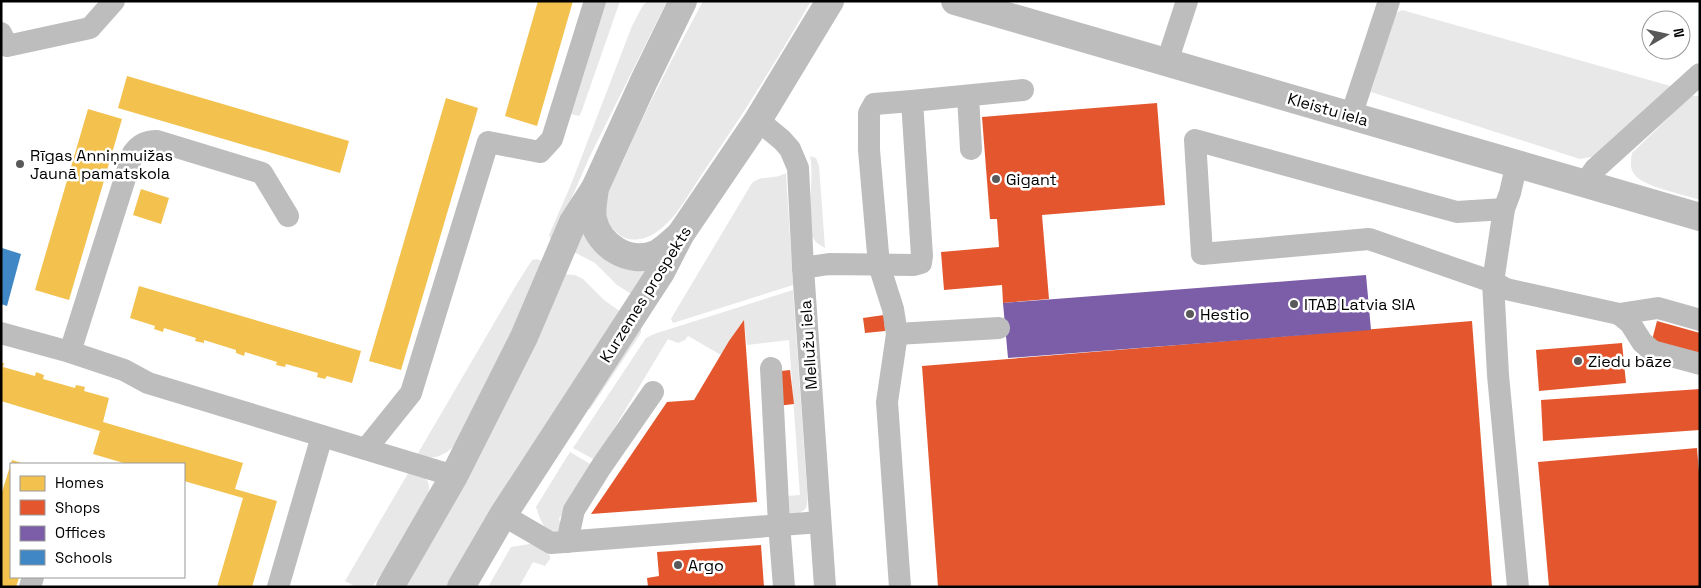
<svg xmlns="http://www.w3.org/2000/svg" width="1701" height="588" font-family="'Space Grotesk',sans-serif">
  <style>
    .green { fill: #e8e8e8 }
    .homes { fill: #f2c14e }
    .shops { fill: #e4572e }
    .offices { fill: #7b5ea7 }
    .schools { fill: #3f88c5 }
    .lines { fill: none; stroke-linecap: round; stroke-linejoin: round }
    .minor { stroke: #bdbdbd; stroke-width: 22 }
    .major { stroke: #bdbdbd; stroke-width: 28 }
    .poi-dot { fill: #595959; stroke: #fff; stroke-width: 2 }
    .labels { text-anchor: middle; stroke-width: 5; stroke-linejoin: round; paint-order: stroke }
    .street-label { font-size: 16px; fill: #000; stroke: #fff }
    .poi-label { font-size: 16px; fill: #000; stroke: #fff; text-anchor: start }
  </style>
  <rect width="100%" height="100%" fill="#fff"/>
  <!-- green -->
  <g class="green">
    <path d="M600 1H620L581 113 579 116 566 113Z"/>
    <path d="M647 1H667L590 156 552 243 549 235 570 187 632 26 642 7Z"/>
    <path d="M703 1H811C777 60 741 118 702 174 689 193 676 220 655 233 646 239 633 242 623 237 610 230 604 217 606 202 608 189 619 170 625 157 648 104 676 52 703 1Z"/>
    <path d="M1402 10 1674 87 1602 153 1591 157 1580 159 1371 92 1396 13Z"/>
    <path d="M1691 96H1700V200C1685 195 1642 186 1635 175 1629 168 1631 161 1632 153Z"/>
    <path d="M810 156 816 158 819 166 825 248C820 245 816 243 813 238 805 223 815 177 810 156Z"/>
    <path d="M786 173 793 285 673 323 671 319 675 312 752 183C761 175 774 180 786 173Z"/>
    <path d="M580 230 649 268 633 295 617 285 595 263 572 251Z"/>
    <path d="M537 259 544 262 504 350 456 445C442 456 435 461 417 455L518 282 532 260Z"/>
    <path d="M562 274 575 275 583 279 604 300 621 312 448 587H403Z"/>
    <path d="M793 290 807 490C808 510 808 511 788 516L786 496 800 495 789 340 747 345 744 320 721 355 688 336 685 340 678 343 668 339 595 460 573 448 646 338 654 334Z"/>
    <path d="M641 327V333L590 409H588Z"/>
    <path d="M570 452 592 465 559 519 561 525 556 534C543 531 540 518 536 507Z"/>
    <path d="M410 470C417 473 424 474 428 482 437 501 385 569 372 587H356L345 581Z"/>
    <path d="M530 544C540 545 544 549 550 556V559L545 566 533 562 519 587H488L511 547Z"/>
  </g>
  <!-- homes -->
  <g class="homes">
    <path d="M538 1H573L537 126 505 116Z"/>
    <path d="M127 76 349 141 340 173 118 108Z"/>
    <path d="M446 98 478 108 401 370 369 361Z"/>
    <path d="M88 109 122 119 69 300 35 290Z"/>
    <path d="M141 189 169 198 161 224 133 215Z"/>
    <path d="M139 286 361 351 352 383 327 376 325 379 317 377 318 373 286 364 285 367 276 365 277 362 245 352 244 356 236 353V350L204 340V343L195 341 196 338 164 328 163 332 154 329 155 326 130 318Z"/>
    <path d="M1 363H4L3 367 35 376 36 372 44 375 43 379 75 388 76 385 85 387 84 391 109 398 103 422 243 463 235 489 277 501 252 587H217L243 498 184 481V464H127L93 454 100 431 1 401Z"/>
    <path d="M12 460 25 464H11V577L19 578 16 587H1V495Z"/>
  </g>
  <!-- shops -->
  <g class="shops">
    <path d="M1157 103 1165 205 1042 215 1049 299 1003 303 1002 285 944 290 941 252 999 247 997 219H990L982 117Z"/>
    <path d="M884 315 885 331 865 333 863 318Z"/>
    <path d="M744 320 757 502 591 514 667 402 694 400 729 341Z"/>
    <path d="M1472 321 1492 587H938L922 366Z"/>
    <path d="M1657 321 1700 333V354L1652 340Z"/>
    <path d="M1622 343 1626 383 1539 391 1536 350Z"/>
    <path d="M790 370 794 404 777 406 773 372Z"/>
    <path d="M1700 389V430L1543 441 1541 400Z"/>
    <path d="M1697 448 1700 484V587H1549L1538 462Z"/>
    <path d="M761 545 764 587H648L647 578 659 576 657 552Z"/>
  </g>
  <!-- offices -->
  <path class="offices" d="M1366 275 1371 330 1008 358 1003 303Z"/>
  <!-- schools -->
  <path class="schools" d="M2 248 21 254 7 306 1 304Z"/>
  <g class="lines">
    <!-- minor -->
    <g class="minor">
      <path d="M1 33 7 46 90 28 114 1"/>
      <path d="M1167 62 1187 1"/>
      <path d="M968 96 971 149"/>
      <path d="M1351 116 1389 1"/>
      <path d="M758 120 782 140 790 149 798 168 803 268 825 587"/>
      <path d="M1517 163 1510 193 1504 209 1493 282 1498 375 1518 587"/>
      <path d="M1585 183 1595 169 1700 74"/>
      <path d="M1504 209 1457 212 1195 140 1202 254 1369 239 1493 282 1506 289 1619 314 1658 308 1700 320"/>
      <path d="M288 216 262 173 157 141C146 141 140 144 133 153L70 352 124 370 148 383 454 476"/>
      <path d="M803 268 829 264 914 265 921 263 922 256 912 101 1023 90"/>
      <path d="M1619 314 1630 323 1642 342 1652 351 1700 364"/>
      <path d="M1 333 70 352"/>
      <path d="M897 334 999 328"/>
      <path d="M771 368 779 524 784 587"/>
      <path d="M366 449 411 393 488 142 540 152 552 139 595 1"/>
      <path d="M503 515 551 543 820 522"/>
      <path d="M567 542 574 510 601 467 653 392"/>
      <path d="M30 587 33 577"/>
      <path d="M278 587 322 436"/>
      <path d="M900 587 887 402 897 334 893 309 879 265 869 150V113L874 104 912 101"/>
    </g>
    <!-- major -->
    <g class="major">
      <path d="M955 1 1700 217"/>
      <path d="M595 188C594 197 591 210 593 219 599 246 629 265 656 254 664 250 673 241 680 235"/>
      <path d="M390 587 454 476 524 337 573 222 595 188 644 81 683 1"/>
      <path d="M461 587 503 515 661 272 680 235 758 120 830 1"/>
    </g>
  </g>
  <!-- markers -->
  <g class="poi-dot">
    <circle cx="20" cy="164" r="5"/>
    <circle cx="996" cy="179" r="5"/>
    <circle cx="1294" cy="304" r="5"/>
    <circle cx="1190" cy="314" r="5"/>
    <circle cx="1578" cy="361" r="5"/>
    <circle cx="678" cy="565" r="5"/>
  </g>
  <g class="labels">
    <!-- street labels -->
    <g class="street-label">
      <text transform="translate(1328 109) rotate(16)" y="6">Kleistu iela</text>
      <text transform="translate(645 294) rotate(-58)" y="6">Kurzemes prospekts</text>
      <text transform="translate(808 345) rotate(-94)" y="6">Mellužu iela</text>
    </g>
    <!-- poi labels -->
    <g class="poi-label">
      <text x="30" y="161">Rīgas Anniņmuižas<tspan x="30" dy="18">Jaunā pamatskola</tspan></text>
      <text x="1006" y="185">Gigant</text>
      <text x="1304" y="310">ITAB Latvia SIA</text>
      <text x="1200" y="320">Hestio</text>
      <text x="1588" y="367">Ziedu bāze</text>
      <text x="688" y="571">Argo</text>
    </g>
  </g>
  <!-- border -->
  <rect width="1701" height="588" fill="none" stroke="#000000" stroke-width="5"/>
  <!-- legend -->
  <rect x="10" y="463" width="175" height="115" fill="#ffffff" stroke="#999999"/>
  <rect x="20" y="476" width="25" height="15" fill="#f2c14e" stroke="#999999"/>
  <text x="55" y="488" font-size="15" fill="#000000">Homes</text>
  <rect x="20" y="500" width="25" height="15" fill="#e4572e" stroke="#999999"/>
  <text x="55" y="513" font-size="15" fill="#000000">Shops</text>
  <rect x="20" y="526" width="25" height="15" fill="#7b5ea7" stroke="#999999"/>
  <text x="55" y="538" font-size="15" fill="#000000">Offices</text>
  <rect x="20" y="550" width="25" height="15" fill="#3f88c5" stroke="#999999"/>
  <text x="55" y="563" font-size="15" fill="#000000">Schools</text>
  <!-- north arrow -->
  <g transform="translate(1666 35) rotate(81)"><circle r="24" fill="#ffffff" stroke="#999999"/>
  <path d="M0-4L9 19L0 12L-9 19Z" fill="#595959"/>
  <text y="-8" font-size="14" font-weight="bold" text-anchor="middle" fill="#000000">N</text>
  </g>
</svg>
